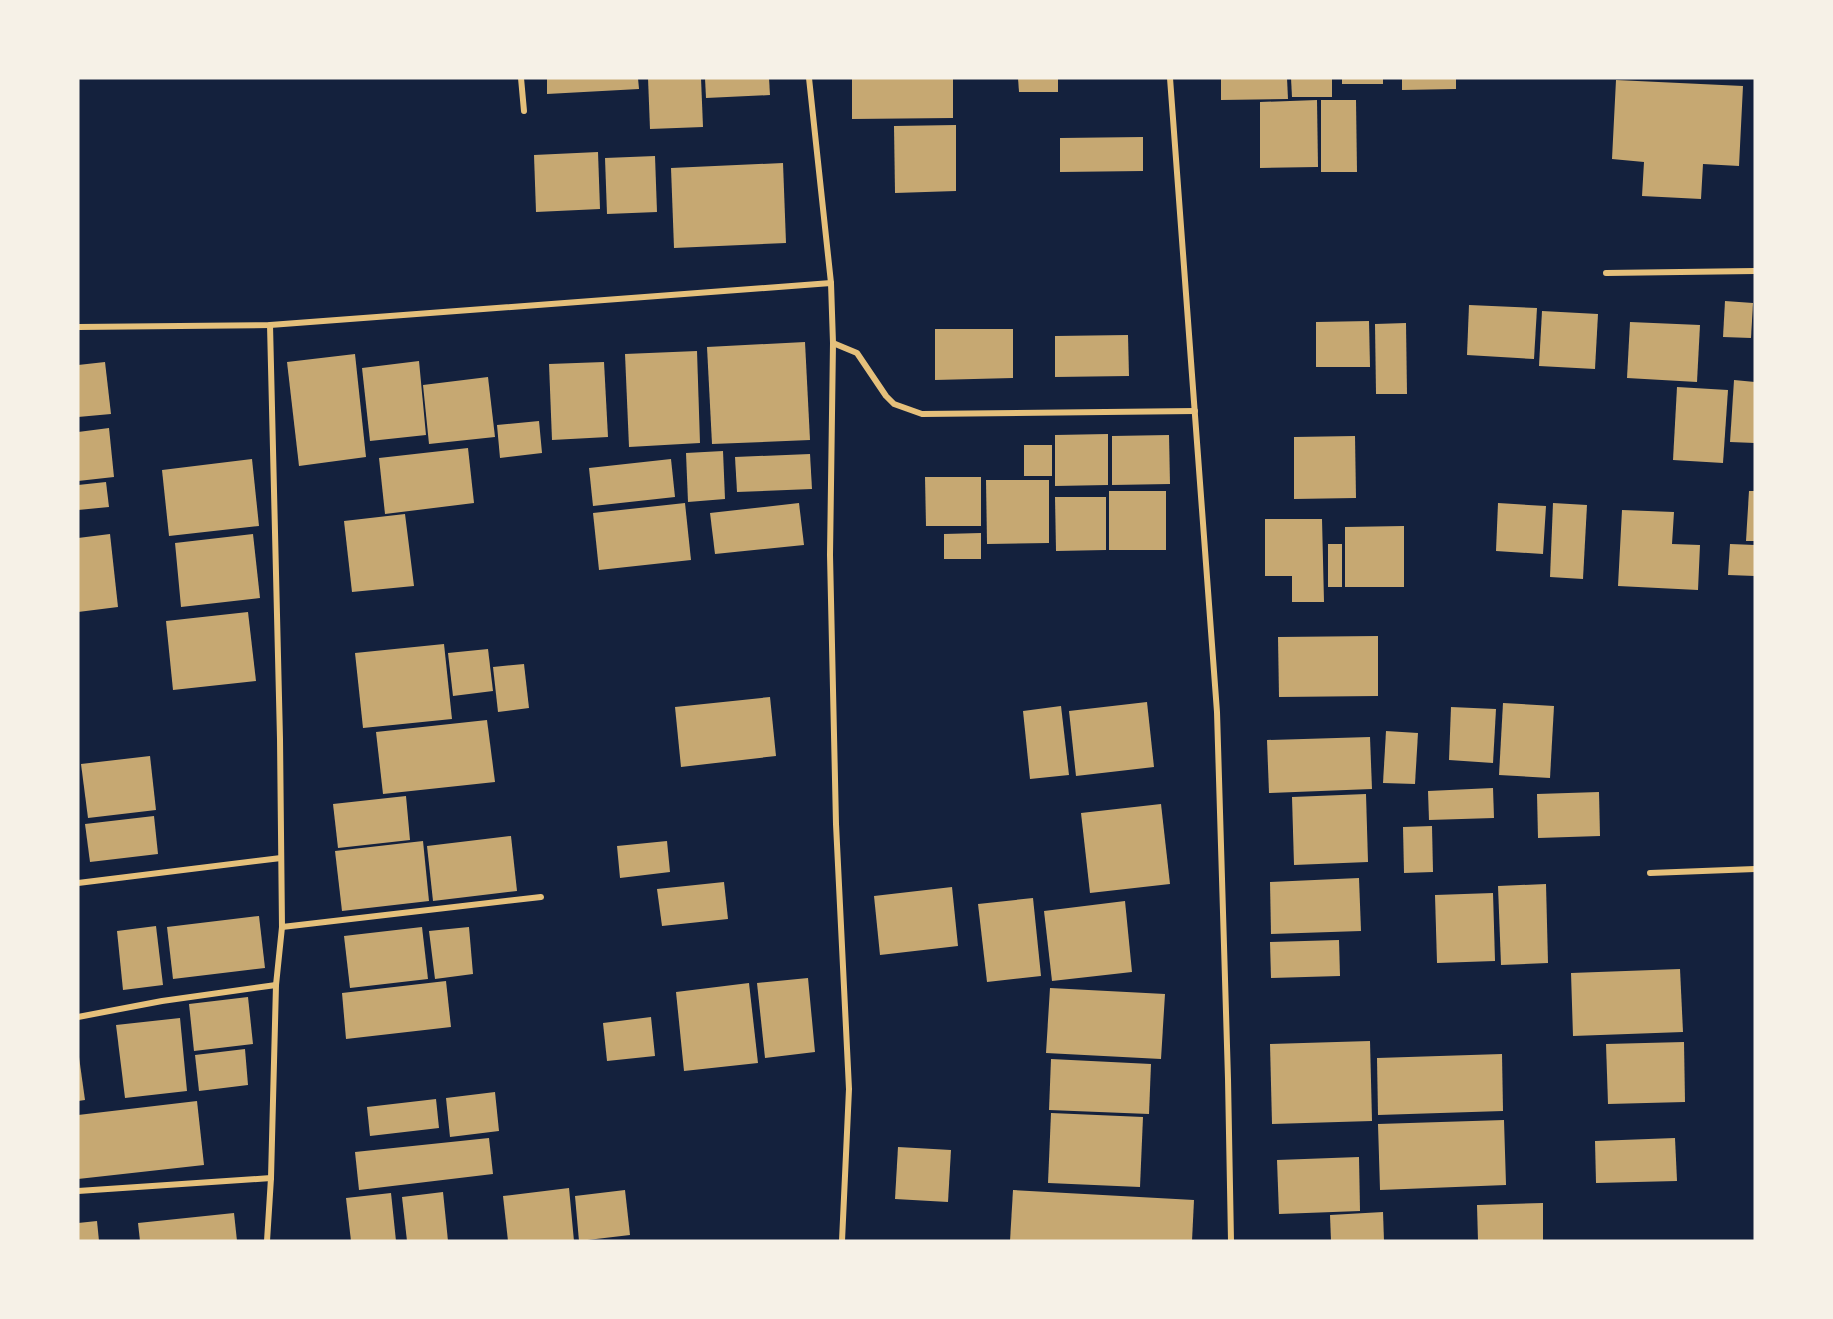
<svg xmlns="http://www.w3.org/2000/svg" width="1833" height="1319" font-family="Manrope,sans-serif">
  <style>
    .building { fill: #c6a872 }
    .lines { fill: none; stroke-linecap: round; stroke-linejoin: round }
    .minor { stroke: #e5c07b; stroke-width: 6 }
  </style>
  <rect width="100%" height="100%" fill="#14213d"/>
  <!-- building -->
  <g class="building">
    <path d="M547 78H638L639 89 547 94Z"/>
    <path d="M648 78H701L703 127 650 129Z"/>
    <path d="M705 78H769L770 95 706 98Z"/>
    <path d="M852 78H953V118L852 119Z"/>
    <path d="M1018 78H1058V92H1019Z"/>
    <path d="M1221 78H1287L1288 99 1221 100Z"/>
    <path d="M1291 78H1332V97H1292Z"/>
    <rect x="1342" y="78" width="41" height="6"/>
    <path d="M1402 78H1456V89L1402 90Z"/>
    <path d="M1616 80 1743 86 1739 166 1703 164 1701 199 1642 196 1644 162 1612 159Z"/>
    <path d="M1317 100 1318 167 1260 168V102Z"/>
    <path d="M1321 100H1356L1357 172H1321Z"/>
    <path d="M956 125V191L895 193 894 126Z"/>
    <path d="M1143 137V171L1060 172V138Z"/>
    <path d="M598 152 600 209 536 212 534 155Z"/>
    <path d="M655 156 657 212 607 214 605 158Z"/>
    <path d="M783 163 786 243 674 248 671 168Z"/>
    <path d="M1725 301 1753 303 1751 338 1723 337Z"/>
    <path d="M1469 305 1537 308 1534 359 1467 355Z"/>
    <path d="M1542 311 1598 314 1595 369 1539 366Z"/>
    <path d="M1369 321 1370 367H1316V322Z"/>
    <path d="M1630 322 1700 325 1697 382 1627 378Z"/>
    <path d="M1406 323 1407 394H1376L1375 324Z"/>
    <path d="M935 329H1013V378L935 380Z"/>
    <path d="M1128 335 1129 376 1055 377V336Z"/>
    <path d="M805 342 810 440 712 444 707 347Z"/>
    <path d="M697 351 700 443 629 447 625 354Z"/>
    <path d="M355 354 366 457 299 466 287 362Z"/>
    <path d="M419 361 426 435 370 441 362 368Z"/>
    <path d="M105 362 111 414 78 417V365Z"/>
    <path d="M604 362 608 437 552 440 549 364Z"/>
    <path d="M488 377 495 437 429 444 423 385Z"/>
    <path d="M1734 380 1755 382V443L1730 442Z"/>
    <path d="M1677 387 1728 390 1723 463 1673 460Z"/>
    <path d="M539 421 542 453 500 458 497 425Z"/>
    <path d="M109 428 114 477 78 481V432Z"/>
    <path d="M1108 434V485L1055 486V435Z"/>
    <path d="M1169 435 1170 484 1112 485V436Z"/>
    <path d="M1355 436 1356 498 1294 499V437Z"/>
    <rect x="1024" y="445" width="28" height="31"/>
    <path d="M468 448 474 503 385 514 379 458Z"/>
    <path d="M723 451 725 499 688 502 686 453Z"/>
    <path d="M810 454 812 489 737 492 735 457Z"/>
    <path d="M252 459 259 526 169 536 162 470Z"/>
    <path d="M671 459 675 497 593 506 589 468Z"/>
    <path d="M925 477H981V526H926Z"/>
    <path d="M986 480H1049V543L987 544Z"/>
    <path d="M106 482 109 507 78 510V485Z"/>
    <rect x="1109" y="491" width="57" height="59"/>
    <path d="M1749 491H1755V541H1746Z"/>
    <path d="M1055 497H1106V550L1056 551Z"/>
    <path d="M685 503 691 560 599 570 593 513Z"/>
    <path d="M799 503 804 545 715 554 710 513Z"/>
    <path d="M1498 503 1546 506 1543 554 1496 551Z"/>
    <path d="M1553 503 1587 505 1583 579 1550 577Z"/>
    <path d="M1622 510 1674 512 1672 544 1700 545 1698 590 1618 586Z"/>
    <path d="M405 514 414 586 352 592 344 521Z"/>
    <path d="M1265 519H1322L1324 602H1292V576H1265Z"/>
    <path d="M1404 526V587H1345V527Z"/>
    <path d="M981 533V559H944V534Z"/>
    <path d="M110 534 118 607 78 612V538Z"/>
    <path d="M253 534 260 598 181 607 175 543Z"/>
    <rect x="1328" y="544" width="14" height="43"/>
    <path d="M1730 544 1755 545V576L1728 575Z"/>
    <path d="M248 612 256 681 173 690 166 621Z"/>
    <path d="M1378 636V696L1279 697 1278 637Z"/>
    <path d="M444 644 452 719 363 728 355 653Z"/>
    <path d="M488 649 493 691 453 696 448 653Z"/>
    <path d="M524 664 529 708 498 712 493 667Z"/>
    <path d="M770 697 776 756 681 767 675 707Z"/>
    <path d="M1147 702 1154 767 1076 776 1069 711Z"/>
    <path d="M1503 703 1554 706 1550 778 1499 775Z"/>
    <path d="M1061 706 1069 775 1030 779 1023 711Z"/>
    <path d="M1451 707 1496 709 1493 763 1449 760Z"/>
    <path d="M487 720 495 782 383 794 376 732Z"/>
    <path d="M1386 731 1418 733 1415 784 1383 783Z"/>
    <path d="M1370 737 1372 789 1269 793 1267 740Z"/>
    <path d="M150 756 156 810 88 818 81 764Z"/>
    <path d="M1493 788 1494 818 1429 820 1428 791Z"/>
    <path d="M1599 792 1600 836 1538 838 1537 794Z"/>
    <path d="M1366 794 1368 862 1294 865 1292 797Z"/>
    <path d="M406 796 410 840 338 848 333 804Z"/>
    <path d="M1161 804 1170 884 1090 893 1081 813Z"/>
    <path d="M154 816 158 854 90 862 85 824Z"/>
    <path d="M1432 826 1433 872 1404 873 1403 827Z"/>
    <path d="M511 836 517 891 433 901 427 846Z"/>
    <path d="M423 841 429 901 342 911 335 851Z"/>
    <path d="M667 841 670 872 620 878 617 846Z"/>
    <path d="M1359 878 1361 931 1271 934 1270 882Z"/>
    <path d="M724 882 728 919 662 926 657 889Z"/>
    <path d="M1546 884 1548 963 1501 965 1498 886Z"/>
    <path d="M952 887 958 946 880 955 874 896Z"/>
    <path d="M1493 893 1495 961 1437 963 1435 895Z"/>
    <path d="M1033 898 1041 976 987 982 978 904Z"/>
    <path d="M1125 901 1132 972 1052 981 1044 911Z"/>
    <path d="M259 916 265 968 173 979 167 927Z"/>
    <path d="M156 926 163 985 123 990 117 931Z"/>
    <path d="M422 927 428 979 350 988 344 936Z"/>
    <path d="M469 927 473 974 435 979 429 931Z"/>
    <path d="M1339 940 1340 976 1271 978 1270 942Z"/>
    <path d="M1680 969 1683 1032 1573 1036 1571 973Z"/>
    <path d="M808 978 815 1052 765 1058 757 983Z"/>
    <path d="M446 981 451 1027 346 1039 342 993Z"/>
    <path d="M749 983 758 1063 684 1071 676 992Z"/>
    <path d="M1050 988 1165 994 1161 1059 1046 1053Z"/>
    <path d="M248 997 253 1044 194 1051 189 1004Z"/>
    <path d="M651 1017 655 1056 607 1061 603 1023Z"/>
    <path d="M180 1018 187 1091 125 1098 116 1025Z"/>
    <path d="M1370 1041 1372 1121 1272 1124 1270 1044Z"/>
    <path d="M1684 1042 1685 1102 1608 1104 1606 1044Z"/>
    <path d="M245 1049 248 1085 199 1091 195 1055Z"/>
    <path d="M78 1050 85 1100 78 1101Z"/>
    <path d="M1502 1054 1503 1111 1378 1115 1377 1058Z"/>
    <path d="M1051 1059 1151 1064 1149 1114 1049 1110Z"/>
    <path d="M495 1092 499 1131 450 1137 446 1098Z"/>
    <path d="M436 1099 439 1128 370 1136 367 1107Z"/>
    <path d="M197 1101 204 1165 78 1179V1115Z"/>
    <path d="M1051 1113 1143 1117 1140 1187 1048 1183Z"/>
    <path d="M1504 1120 1506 1185 1380 1190 1378 1124Z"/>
    <path d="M489 1138 493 1174 359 1190 355 1152Z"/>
    <path d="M1675 1138 1677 1181 1596 1183 1595 1141Z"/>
    <path d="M898 1147 951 1150 948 1202 895 1199Z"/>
    <path d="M1359 1157 1360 1211 1279 1214 1277 1160Z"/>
    <path d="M569 1188 574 1241H508L503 1196Z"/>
    <path d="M625 1190 630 1235 579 1241 575 1196Z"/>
    <path d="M1013 1190 1194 1200 1192 1241H1010Z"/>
    <path d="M443 1192 448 1241H407L402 1197Z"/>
    <path d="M391 1193 396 1241H351L346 1198Z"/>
    <path d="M1543 1203V1241H1478L1477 1205Z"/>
    <path d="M1383 1212 1384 1241H1331L1330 1215Z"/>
    <path d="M234 1213 237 1241H140L138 1223Z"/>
    <path d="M97 1221 99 1241H78V1223Z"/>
  </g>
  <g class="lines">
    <!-- minor -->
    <g class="minor">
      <path d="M521 78 524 111"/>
      <path d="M809 78 831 283 833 343 857 353 886 396 894 404 922 414 1195 411"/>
      <path d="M1170 78 1217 712 1228 1079 1231 1241"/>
      <path d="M1606 273 1755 271"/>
      <path d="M78 327 270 325 831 283"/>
      <path d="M833 343 830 555 836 824 849 1089 842 1241"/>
      <path d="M1650 873 1755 869"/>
      <path d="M78 883 281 858"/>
      <path d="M282 927 541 897"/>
      <path d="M78 1017 162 1001 276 985"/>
      <path d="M78 1191 271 1178"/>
      <path d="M267 1241 271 1178 276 985 282 927 280 739 270 325"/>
    </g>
  </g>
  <!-- border -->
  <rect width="1833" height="1319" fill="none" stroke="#f6f1e7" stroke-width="159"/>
</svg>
